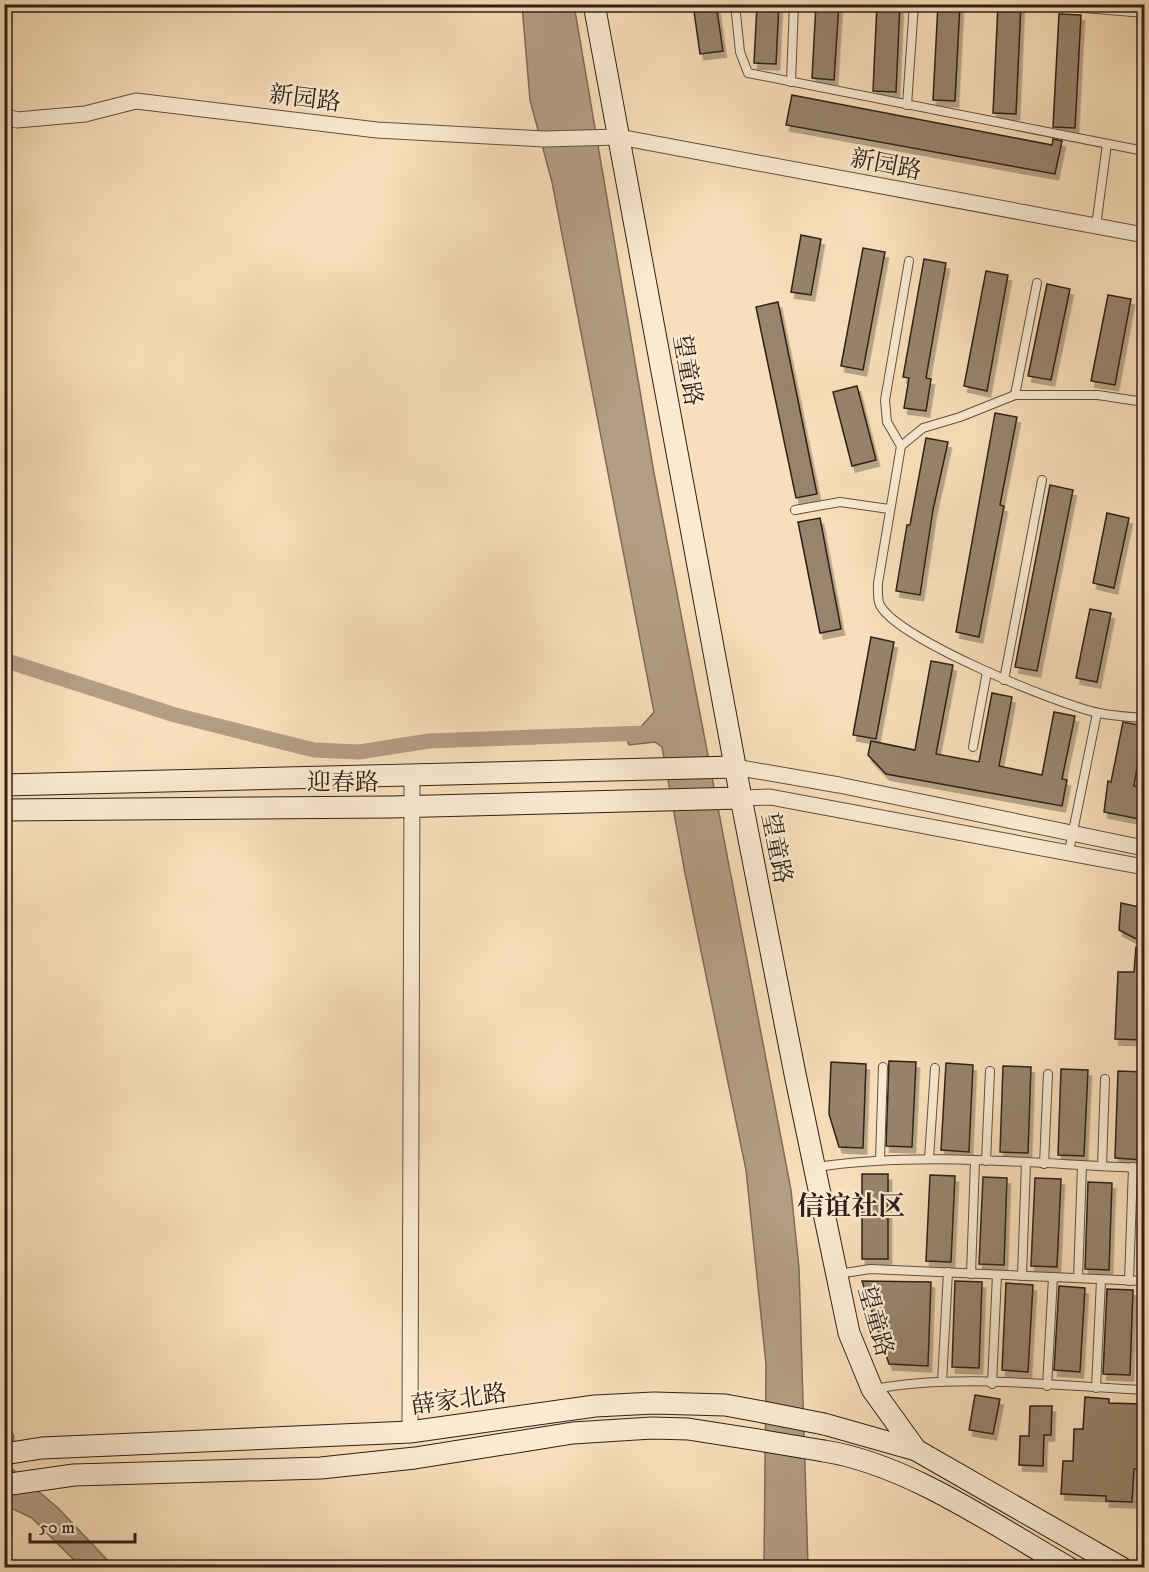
<svg xmlns="http://www.w3.org/2000/svg" width="1149" height="1572" font-family="'IM FELL DW Pica','Noto Serif SC',serif">
  <style>
    .water { fill: #b49d83; stroke: #7f6b58; stroke-width: 1.5 }
    .lines { fill: none; stroke-linecap: round; stroke-linejoin: round }
    .canal { stroke: #b49d83; stroke-width: 15 }
    .building { fill: #98836c; stroke: #2f2017; stroke-width: 1.5; filter: url(#shadow) }
    .lane-casing { stroke: #615040; stroke-width: 10 }
    .street-casing { stroke: #615040; stroke-width: 17 }
    .secondary-casing { stroke: #2f2017; stroke-width: 23 }
    .lane { stroke: #faead2; stroke-width: 8 }
    .street { stroke: #faead2; stroke-width: 15 }
    .secondary { stroke: #faead2; stroke-width: 21 }
    .secondary-bridge-casing { stroke: #2f2017; stroke-width: 23; stroke-linecap: butt }
    .secondary-bridge { stroke: #faead2; stroke-width: 21 }
    .labels { text-anchor: middle; stroke-width: 4.5; stroke-linejoin: round; paint-order: stroke }
    .street-label { font-size: 24px; fill: #2f2017; stroke: #faead2 }
    .quarter-label { font-size: 27px; font-weight: bold; fill: #2f2017; stroke: #faead2 }
  </style>
  <defs>
    <filter id="shadow"><feDropShadow dx="3.5" dy="6" stdDeviation="0" flood-color="#0004"/></filter>
  </defs>
  <rect width="100%" height="100%" fill="#f8deba"/>
  <filter id="stains"><feTurbulence type="fractalNoise" baseFrequency=".00333" numOctaves="4"/><feColorMatrix values="0 0 0 0 .2 0 0 0 0 .09 0 0 0 0 .02 0 0 0 .5 -.17"/></filter>
  <radialGradient id="worn" r=".72"><stop offset=".6" stop-color="#630" stop-opacity="0"/><stop offset="1" stop-color="#630" stop-opacity=".3"/></radialGradient>
  <!-- water -->
  <g class="water">
    <path d="M522 5H574L654 473 791 1190 799 1268 808 1567H764L766 1364 746 1170 685 873 662 747 655 742 629 745 624 728H640L654 712 552 182 530 100Z"/>
    <path d="M4 1462 58 1508 114 1567H81L32 1518 5 1505Z"/>
  </g>
  <g class="lines">
    <!-- canal -->
    <path class="canal" d="M4 660 175 715 314 750 359 752 429 741 646 733"/>
  </g>
  <!-- building -->
  <g class="building">
    <path d="M693 4H716L723 51 700 54Z"/>
    <path d="M757 4H779L776 64 754 63Z"/>
    <path d="M816 4H839L834 80 812 78Z"/>
    <path d="M877 4H900L896 92 873 91Z"/>
    <path d="M938 4H960L955 101 933 100Z"/>
    <path d="M998 4H1021L1016 114 993 113Z"/>
    <path d="M1059 14 1081 15 1075 128 1053 127Z"/>
    <path d="M792 95 1052 145 1053 139 1062 141 1055 174 786 125Z"/>
    <path d="M801 235 821 239 811 295 791 292Z"/>
    <path d="M863 248 885 252 863 370 841 366Z"/>
    <path d="M924 259 946 263 926 378 931 379 926 411 904 408 909 378 903 377Z"/>
    <path d="M986 271 1008 275 987 391 964 386Z"/>
    <path d="M1047 284 1070 289 1051 380 1028 376Z"/>
    <path d="M1108 295 1131 299 1115 385 1091 381Z"/>
    <path d="M778 302 817 494 796 498 756 307Z"/>
    <path d="M857 386 876 460 852 466 833 392Z"/>
    <path d="M995 413 1017 417 1000 505 1004 506 979 637 956 632Z"/>
    <path d="M926 438 948 442 933 510 920 595 896 591 907 525H910Z"/>
    <path d="M1050 485 1073 490 1037 671 1015 667Z"/>
    <path d="M1107 513 1129 518 1114 588 1093 583Z"/>
    <path d="M820 518 841 629 820 633 798 522Z"/>
    <path d="M1090 609 1111 613 1097 682 1076 678Z"/>
    <path d="M871 637 894 642 876 739 853 735Z"/>
    <path d="M931 661 953 665 936 754 979 762 992 693 1012 697 999 766 1042 775 1054 712 1075 716 1062 779 1067 780 1062 806 886 774 868 755 871 741 915 750Z"/>
    <path d="M1123 722 1144 726 1134 786 1144 788V820L1104 812 1108 781 1111 782Z"/>
    <path d="M1121 903 1144 908V943L1119 930Z"/>
    <path d="M1136 947H1144V1040L1115 1039 1118 972H1134Z"/>
    <path d="M889 1061 916 1062 912 1147 886 1146Z"/>
    <path d="M831 1062 866 1064 863 1148 839 1147 829 1114Z"/>
    <path d="M946 1063 973 1065 969 1152 941 1150Z"/>
    <path d="M1003 1066 1031 1067 1028 1153 1000 1152Z"/>
    <path d="M1061 1069 1088 1070 1084 1156 1058 1155Z"/>
    <path d="M1118 1071 1144 1072 1142 1160 1115 1158Z"/>
    <rect x="862" y="1174" width="26" height="85"/>
    <path d="M930 1175 955 1176 951 1262 926 1261Z"/>
    <path d="M983 1177 1007 1178 1004 1265 979 1264Z"/>
    <path d="M1035 1178 1061 1179 1057 1267 1031 1266Z"/>
    <path d="M1088 1182 1112 1183 1109 1270 1085 1269Z"/>
    <path d="M862 1281 931 1282 928 1366 889 1364Z"/>
    <path d="M955 1281 982 1282 979 1368 952 1367Z"/>
    <path d="M1006 1283 1033 1285 1028 1372 1002 1370Z"/>
    <path d="M1059 1286 1085 1288 1080 1372 1054 1370Z"/>
    <path d="M1107 1289 1133 1290 1130 1375 1103 1374Z"/>
    <path d="M975 1395 1000 1399 993 1434 969 1430Z"/>
    <path d="M1085 1397 1109 1399V1403L1144 1404 1142 1470 1134 1469 1132 1502 1106 1501V1496L1061 1494 1063 1461H1073L1074 1429H1083Z"/>
    <path d="M1030 1406H1052L1051 1435H1044L1043 1466 1019 1465 1020 1436H1029Z"/>
  </g>
  <g class="lines">
    <defs>
      <g id="lane">
        <path d="M735 4 740 52 748 73 1144 151"/>
        <path d="M1037 4 1144 13"/>
        <path d="M791 82 794 4"/>
        <path d="M907 105 914 4"/>
        <path d="M1096 226 1107 144"/>
        <path d="M1015 395 1037 283"/>
        <path d="M1144 402 1098 395H1015L960 417 923 428 901 446 878 583C878 589 877 599 880 605 897 639 1059 705 1099 713 1114 716 1129 717 1144 718"/>
        <path d="M901 446 887 422 885 400 909 261"/>
        <path d="M795 510 840 502 889 509"/>
        <path d="M1004 680 1042 480"/>
        <path d="M973 747 987 672"/>
        <path d="M1069 851 1097 713"/>
        <path d="M880 1159 883 1067"/>
        <path d="M929 1159 935 1068"/>
        <path d="M986 1161 990 1071"/>
        <path d="M1044 1164 1048 1074"/>
        <path d="M1102 1166 1105 1079"/>
        <path d="M816 1167C925 1151 1035 1164 1144 1168"/>
        <path d="M838 1274 870 1269 1144 1281"/>
        <path d="M971 1274 975 1161"/>
        <path d="M1022 1276 1026 1163"/>
        <path d="M1078 1278 1082 1165"/>
        <path d="M1129 1281 1133 1167"/>
        <path d="M942 1382 948 1272"/>
        <path d="M992 1384 997 1275"/>
        <path d="M1047 1386 1053 1277"/>
        <path d="M1096 1388 1101 1280"/>
        <path d="M874 1389C959 1373 1058 1386 1144 1390"/>
      </g>
      <g id="street">
        <path d="M4 116 17 120 85 114 136 101 377 130 544 139 619 137 1144 235"/>
        <path d="M735 767 839 785 1144 848"/>
        <path d="M741 798 770 797 1144 867"/>
        <path d="M410 1432 412 775"/>
        <path d="M4 1436 6 1438"/>
        <path d="M1142 1568 1144 1562"/>
      </g>
      <g id="secondary">
        <path d="M594 4 741 798 795 1074 849 1333 872 1389 916 1450 1122 1568"/>
        <path d="M4 785 735 767"/>
        <path d="M4 810 391 807 741 798"/>
        <path d="M824 1424 916 1450"/>
        <path d="M824 1451C908 1464 996 1526 1069 1568"/>
        <path d="M4 1454 42 1448 410 1432 595 1406 654 1403 725 1405 763 1412"/>
        <path d="M4 1485 74 1475 321 1468 415 1458 573 1433 652 1428 688 1429 764 1441"/>
      </g>
    </defs>
    <!-- lane casing -->
    <use href="#lane" class="lane-casing"/>
    <!-- street casing -->
    <use href="#street" class="street-casing"/>
    <!-- secondary casing -->
    <use href="#secondary" class="secondary-casing"/>
    <!-- lane -->
    <use href="#lane" class="lane"/>
    <!-- street -->
    <use href="#street" class="street"/>
    <!-- secondary -->
    <use href="#secondary" class="secondary"/>
    <defs>
      <g id="secondary-bridge">
        <path d="M763 1412 824 1424"/>
        <path d="M764 1441 824 1451"/>
      </g>
    </defs>
    <!-- secondary-bridge casing -->
    <use href="#secondary-bridge" class="secondary-bridge-casing"/>
    <!-- secondary-bridge -->
    <use href="#secondary-bridge" class="secondary-bridge"/>
  </g>
  <g class="labels">
    <!-- street labels -->
    <g class="street-label">
      <text transform="translate(305 98) rotate(7)" y="8">新园路</text>
      <text transform="translate(886 164) rotate(11)" y="8">新园路</text>
      <text transform="translate(688 370) rotate(80)" y="8">望童路</text>
      <text x="343" y="790">迎春路</text>
      <text transform="translate(777 848) rotate(79)" y="8">望童路</text>
      <text transform="translate(876 1321) rotate(74)" y="8">望童路</text>
      <text transform="translate(459 1399) rotate(-8)" y="8">薛家北路</text>
    </g>
    <!-- quarter labels -->
    <g class="quarter-label">
      <text x="851" y="1215">信谊社区</text>
    </g>
  </g>
  <!-- margin -->
  <rect width="1149" height="1572" fill="none" stroke="#f8deba" stroke-width="24"/>
  <rect x="6" y="6" width="1137" height="1560" fill="none" stroke="#2f2017" stroke-width="3"/>
  <rect x="12" y="12" width="1125" height="1548" fill="none" stroke="#2f2017" stroke-width="1.5"/>
  <!-- scale -->
  <path d="M30 1533v9h105v-9" fill="none" stroke="#2f2017" stroke-width="3"/>
  <text x="39" y="1533" font-size="18" fill="#2f2017" stroke="#faead2" stroke-width="4.5" paint-order="stroke">50 m</text>
  <rect width="100%" height="100%" filter="url(#stains)"/>
  <rect width="100%" height="100%" fill="url(#worn)"/>
</svg>
